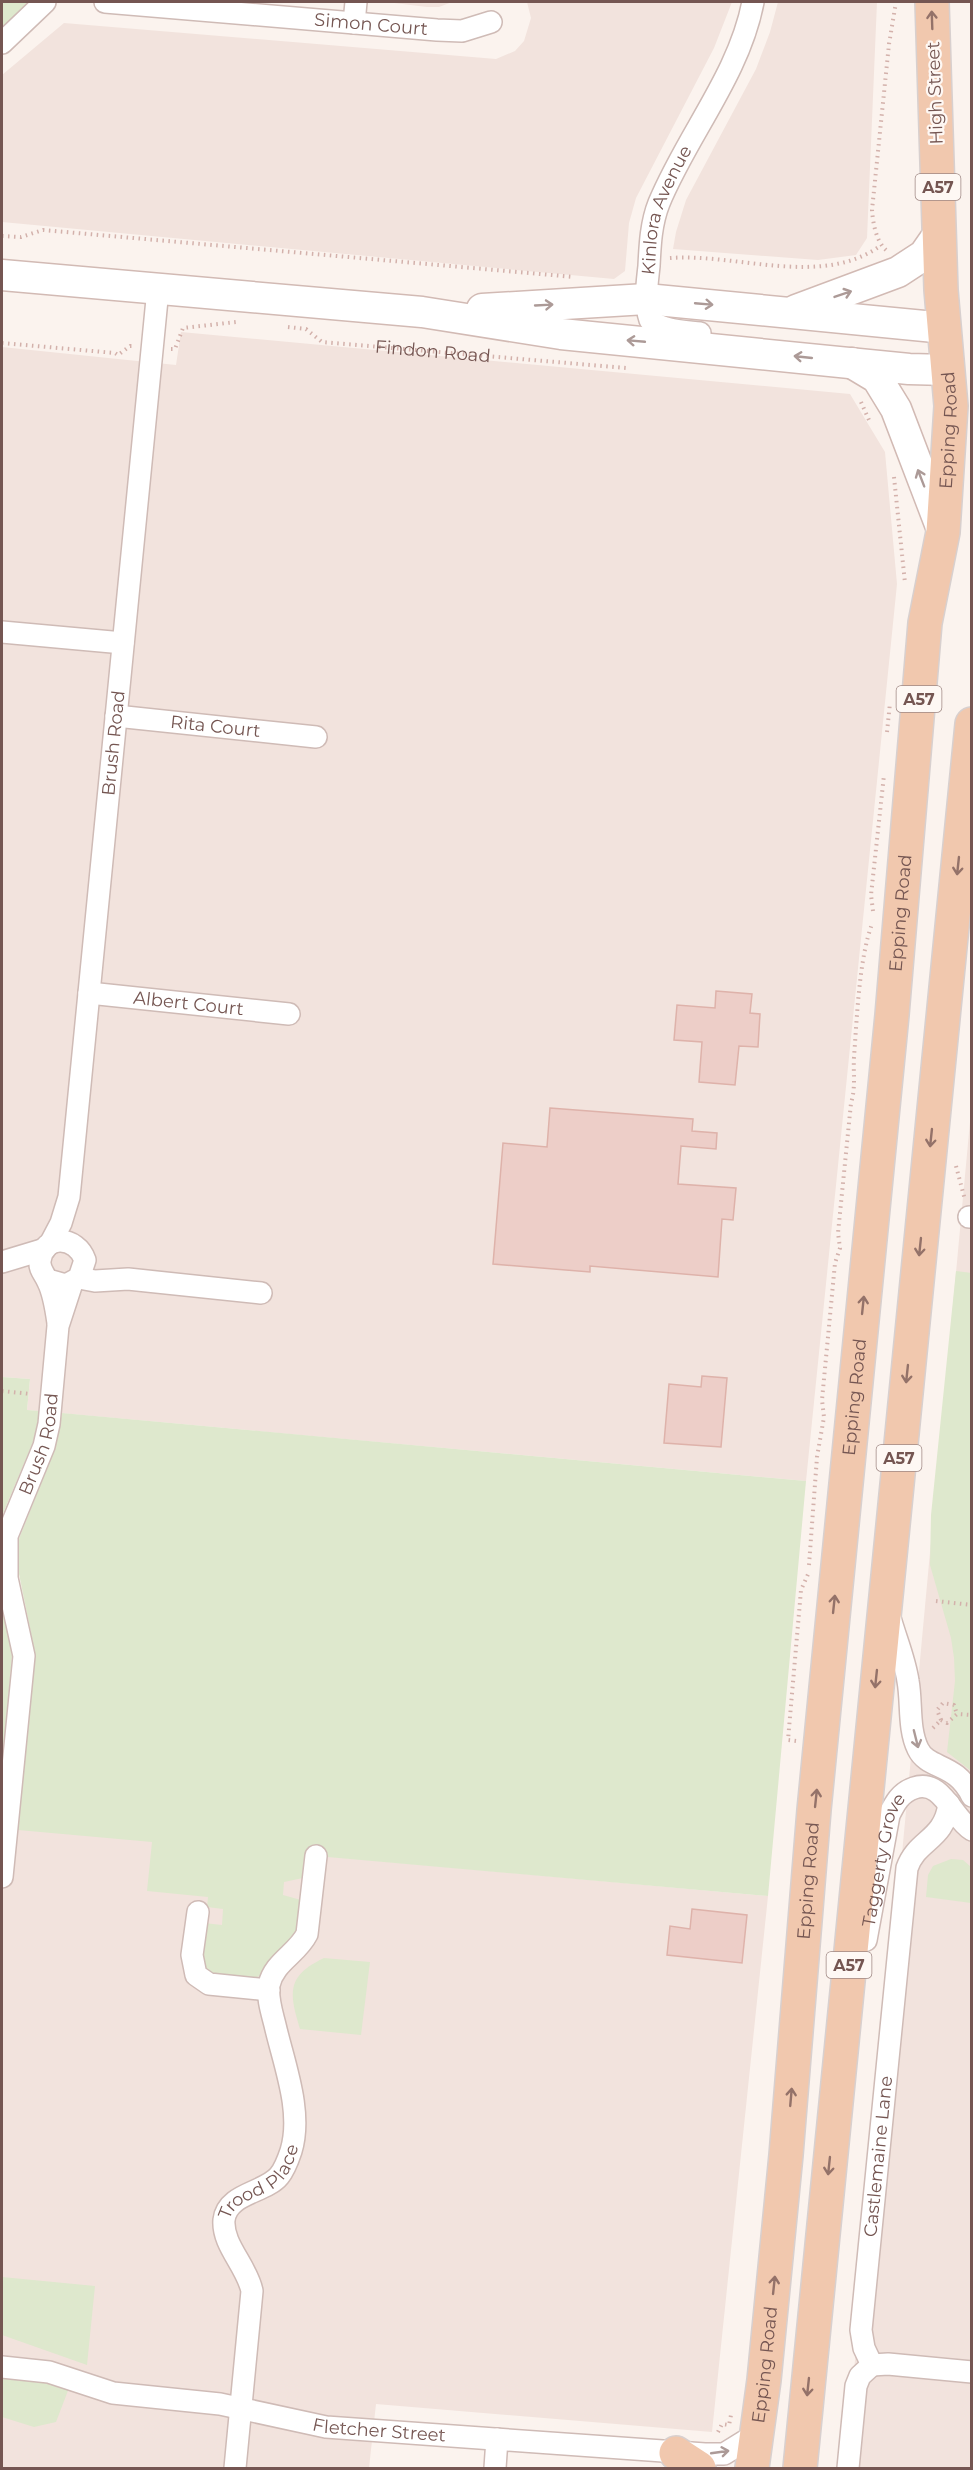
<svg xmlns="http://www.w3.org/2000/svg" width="973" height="2470" font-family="Montserrat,sans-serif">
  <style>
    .residential { fill: #f2e3dd }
    .green { fill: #dee8cd }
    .building { fill: #edcec8; stroke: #deb2aa; stroke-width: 1.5 }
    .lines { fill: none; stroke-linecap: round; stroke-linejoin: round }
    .street-casing { stroke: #cfbbb6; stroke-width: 24 }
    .secondary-casing { stroke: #d2bab4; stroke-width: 33 }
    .primary-casing { stroke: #d8d0cf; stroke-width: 36 }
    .path { stroke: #d3b1ab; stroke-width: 4; stroke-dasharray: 1.5 4.5; stroke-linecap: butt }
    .street { stroke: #fff; stroke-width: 21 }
    .secondary { stroke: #fff; stroke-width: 30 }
    .primary { stroke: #f1c8ae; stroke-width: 33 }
    .oneway { stroke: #947269 }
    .oneway2 { stroke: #ac9a97 }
    .labels { text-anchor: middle; stroke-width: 4.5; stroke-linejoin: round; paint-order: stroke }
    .shield { fill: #fef8f4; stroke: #9e8783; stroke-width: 1.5 }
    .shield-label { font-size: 16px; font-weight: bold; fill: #755652 }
    .street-label { font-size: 18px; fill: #755652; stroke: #fef8f4 }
  </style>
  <rect width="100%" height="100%" fill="#fbf3ee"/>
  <!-- residential -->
  <g class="residential">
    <path d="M386 2H452L439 7H427Z"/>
    <path d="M527 2H732L714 48 636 198 629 223 625 271 614 279 2 222V75L64 23 496 59 515 51 524 41 531 18Z"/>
    <path d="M778 2H877L867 238 856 255 818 260 673 249 676 232 686 200 756 69 770 32Z"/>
    <path d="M181 332 850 394 885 452 897 584 806 1481 27 1410 30 1379 2 1377V347L176 365Z"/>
    <path d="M971 1111V2468H845Z"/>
    <path d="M2 1827 768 1896 712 2432 376 2404 369 2468H2Z"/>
  </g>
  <!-- green -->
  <g class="green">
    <path d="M2 2H32L2 33Z"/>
    <path d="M956 1271 972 1273 971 1771 947 1752 955 1681 954 1658 951 1638 930 1565 931 1515Z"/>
    <path d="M2 1377 30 1379 27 1410 40 1411 33 1442 2 1516Z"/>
    <path d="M62 1413 806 1481 768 1896 305 1855 303 1878 284 1882 283 1895 301 1900 298 1930 288 1946 271 1958 261 1975 253 1979 213 1975 201 1966 204 1923 222 1925 223 1909 207 1907 208 1897 147 1891 152 1842 18 1830 35 1653 18 1569V1541L55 1449Z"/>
    <path d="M2 1600 12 1656 2 1770Z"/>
    <path d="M951 1859 963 1860 971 1867V1903L926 1897 928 1875 933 1866Z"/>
    <path d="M324 1958 370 1962 361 2035 300 2029C289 1993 286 1976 324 1958Z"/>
    <path d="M2 2277 95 2286 87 2365 2 2335Z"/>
    <path d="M25 2375 69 2388 56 2422 34 2427 2 2417V2376Z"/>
  </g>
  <!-- building -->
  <g class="building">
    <path d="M716 991 752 994 750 1013 760 1014 758 1047 739 1046 735 1085 699 1082 702 1042 674 1040 677 1005 715 1008Z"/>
    <path d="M550 1108 693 1119 692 1131 717 1133 716 1149 681 1146 678 1184 736 1188 733 1220 722 1219 718 1277 590 1266V1272L493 1264 503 1143 547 1147Z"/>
    <path d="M702 1376 727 1378 721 1447 664 1443 669 1384 701 1387Z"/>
    <path d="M692 1909 747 1915 742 1963 667 1955 670 1926 690 1929Z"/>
  </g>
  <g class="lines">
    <defs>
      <g id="street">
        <path id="s2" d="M105 2 437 30 462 31 491 22"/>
        <path d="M354 23 356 2"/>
        <path d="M2 43 45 2"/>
        <path id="s3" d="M700 333C682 331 664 331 650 320 644 302 647 285 649 266 650 245 651 223 659 203 687 135 739 75 753 2"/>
        <path d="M2 632 123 643"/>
        <path id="s4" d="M116 716 316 737"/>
        <path id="s5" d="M89 993 289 1014"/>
        <path d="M969 1217H972"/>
        <path id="s6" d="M50 1244 61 1223 69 1197 158 289"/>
        <path d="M2 1262 45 1249"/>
        <path d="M79 1278 95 1281 128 1279 261 1293"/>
        <path d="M48 1280 66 1285 79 1278 85 1260C77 1236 43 1233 40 1261 39 1270 45 1274 48 1282 54 1294 56 1309 58 1323"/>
        <path d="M890 1618C896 1639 905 1660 908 1681 912 1702 908 1729 918 1749 928 1770 956 1762 972 1796"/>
        <path id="s7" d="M2 1877 24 1656 7 1578V1536L44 1446 49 1424 58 1326 72 1283"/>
        <path d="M198 1912 192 1955 196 1975 209 1984 269 1990"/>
        <path id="s8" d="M866 1940 889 1815C895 1803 900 1793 914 1788 942 1778 952 1818 972 1830"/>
        <path d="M872 2365 888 2364 972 2372"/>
        <path id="s9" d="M2 2367 49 2372 113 2393 220 2404 326 2427 705 2454H724L758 2433"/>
        <path id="s10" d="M235 2468 252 2291C247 2266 222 2245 224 2220 227 2193 265 2193 279 2176 285 2169 288 2160 291 2151 303 2112 284 2064 275 2025 272 2013 267 1998 269 1985 274 1962 297 1954 307 1934L316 1856"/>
        <path d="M495 2468 497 2439"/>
        <path id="s11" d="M848 2468 856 2386 860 2376 872 2365 864 2348 861 2330 907 1868C917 1839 944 1841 949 1804"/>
      </g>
      <g id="secondary">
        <path d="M2 275 422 312 561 334 909 369 947 370"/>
        <path d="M482 309 646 299 945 328"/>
        <path d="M796 310 898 272 924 255 940 232"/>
        <path d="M852 363 877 378 896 409 943 532"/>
      </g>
      <g id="primary">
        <path d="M676 2453 699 2468"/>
        <path id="s12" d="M752 2468 764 2380 786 2155 814 1810 892 1015 925 623 943 532 951 406 941 290 932 2"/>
        <path d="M800 2468 972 724"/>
      </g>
    </defs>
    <!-- street casing -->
    <use href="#street" class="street-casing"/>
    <!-- secondary casing -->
    <use href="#secondary" class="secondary-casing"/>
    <!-- primary casing -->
    <use href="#primary" class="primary-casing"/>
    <!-- path -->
    <g class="path">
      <path d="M2 236 21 237 43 230 574 277"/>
      <path d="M886 250C876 241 873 223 872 210L889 44 896 2"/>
      <path d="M670 258C737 253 821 288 880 246"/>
      <path id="s1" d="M288 327 306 329 322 342 626 368"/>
      <path d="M2 343 115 353 118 355 130 346H134"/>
      <path d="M171 349H175L183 328 236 322"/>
      <path d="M861 402 869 420"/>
      <path d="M894 477 905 583"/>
      <path d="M887 732 890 703"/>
      <path d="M873 911 871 895 884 775"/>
      <path d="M956 1166 965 1200"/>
      <path d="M2 1391 31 1394"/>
      <path d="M809 1565 817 1457 824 1417 822 1400 835 1263 840 1248 838 1233 851 1103C856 1087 853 1073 854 1057 857 1018 859 959 872 924"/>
      <path d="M936 1601 972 1605"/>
      <path d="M941 1720 937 1710 943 1703 954 1705 957 1714"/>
      <path d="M941 1720 947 1723 957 1714 972 1715"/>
      <path d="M933 1728 941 1720"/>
      <path d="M796 1741 788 1740 801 1590 809 1572"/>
      <path d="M718 2432 722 2424 729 2425 731 2415"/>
    </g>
    <!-- street -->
    <use href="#street" class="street"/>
    <!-- secondary -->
    <use href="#secondary" class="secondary"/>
    <!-- primary -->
    <use href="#primary" class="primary"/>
  </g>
  <!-- one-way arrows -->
  <defs><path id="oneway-shaft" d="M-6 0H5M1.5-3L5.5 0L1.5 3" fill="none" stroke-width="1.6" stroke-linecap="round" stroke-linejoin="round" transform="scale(1.5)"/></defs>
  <g class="oneway">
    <use href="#oneway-shaft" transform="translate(932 20) rotate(-92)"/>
    <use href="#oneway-shaft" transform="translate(958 866) rotate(96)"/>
    <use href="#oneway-shaft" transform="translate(931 1138) rotate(96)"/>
    <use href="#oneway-shaft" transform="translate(920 1247) rotate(96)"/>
    <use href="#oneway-shaft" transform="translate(863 1305) rotate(-84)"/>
    <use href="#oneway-shaft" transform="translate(907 1374) rotate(96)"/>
    <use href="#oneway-shaft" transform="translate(834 1604) rotate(-84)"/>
    <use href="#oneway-shaft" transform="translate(876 1679) rotate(96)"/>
    <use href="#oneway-shaft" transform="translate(816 1798) rotate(-84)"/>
    <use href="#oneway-shaft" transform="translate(791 2097) rotate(-85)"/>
    <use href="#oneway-shaft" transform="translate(829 2166) rotate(96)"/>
    <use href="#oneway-shaft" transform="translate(774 2285) rotate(-84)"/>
    <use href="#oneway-shaft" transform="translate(808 2387) rotate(96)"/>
  </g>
  <g class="oneway2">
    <use href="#oneway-shaft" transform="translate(843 294) rotate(-19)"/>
    <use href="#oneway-shaft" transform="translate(704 304) rotate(5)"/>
    <use href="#oneway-shaft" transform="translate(544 305) rotate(-3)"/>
    <use href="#oneway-shaft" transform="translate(636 341) rotate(-175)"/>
    <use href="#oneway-shaft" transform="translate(803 357) rotate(-174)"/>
    <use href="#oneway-shaft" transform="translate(921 478) rotate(-111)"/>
    <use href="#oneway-shaft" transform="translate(916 1739) rotate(76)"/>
    <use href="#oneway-shaft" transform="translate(720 2452) rotate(-8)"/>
  </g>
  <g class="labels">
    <!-- shield labels -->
    <g class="shield">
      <rect x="915.5" y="174" width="45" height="26" rx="4.5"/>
      <rect x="896.5" y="686" width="45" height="26" rx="4.5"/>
      <rect x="876.5" y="1445" width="45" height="26" rx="4.5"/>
      <rect x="826.5" y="1952" width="45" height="26" rx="4.5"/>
    </g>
    <g class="shield-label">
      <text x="938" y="193">A57</text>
      <text x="919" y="705">A57</text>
      <text x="899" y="1464">A57</text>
      <text x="849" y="1971">A57</text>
    </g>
    <!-- street labels -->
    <g class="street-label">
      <text dy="6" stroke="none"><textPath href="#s2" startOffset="267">Simon Court</textPath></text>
      <text transform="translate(935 93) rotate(-92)" y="6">High Street</text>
      <text dy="6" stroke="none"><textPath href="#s3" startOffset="166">Kinlora Avenue</textPath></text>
      <text dy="6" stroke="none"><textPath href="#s1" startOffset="150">Findon Road</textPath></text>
      <text dy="6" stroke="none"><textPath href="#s12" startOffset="2048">Epping Road</textPath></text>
      <text dy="6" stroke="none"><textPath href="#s4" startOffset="100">Rita Court</textPath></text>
      <text dy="6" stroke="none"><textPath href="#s6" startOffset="507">Brush Road</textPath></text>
      <text dy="6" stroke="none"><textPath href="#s12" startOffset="1562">Epping Road</textPath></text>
      <text dy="6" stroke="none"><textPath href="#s5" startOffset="100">Albert Court</textPath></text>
      <text dy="6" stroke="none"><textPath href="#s12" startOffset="1076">Epping Road</textPath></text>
      <text dy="6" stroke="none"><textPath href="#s7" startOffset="442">Brush Road</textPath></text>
      <text dy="6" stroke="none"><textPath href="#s8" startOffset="82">Taggerty Grove</textPath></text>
      <text dy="6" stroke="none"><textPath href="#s12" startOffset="590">Epping Road</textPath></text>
      <text dy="6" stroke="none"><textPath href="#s11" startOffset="321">Castlemaine Lane</textPath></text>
      <text dy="6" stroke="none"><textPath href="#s10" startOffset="310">Trood Place</textPath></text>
      <text dy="6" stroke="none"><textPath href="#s12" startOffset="104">Epping Road</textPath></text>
      <text dy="6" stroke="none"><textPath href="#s9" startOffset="384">Fletcher Street</textPath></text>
    </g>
  </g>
  <!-- border -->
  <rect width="973" height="2470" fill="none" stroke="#755652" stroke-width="6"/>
</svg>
